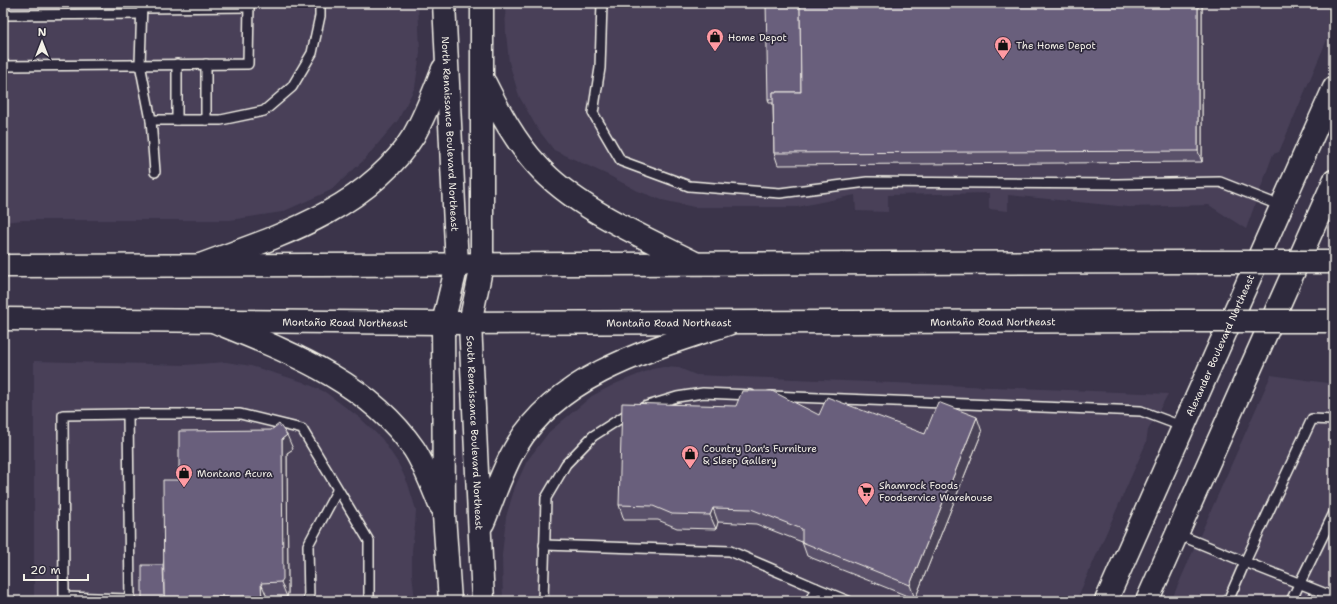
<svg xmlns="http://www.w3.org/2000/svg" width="1337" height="604" font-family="'Shantell Sans',sans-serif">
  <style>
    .built { fill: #494159 }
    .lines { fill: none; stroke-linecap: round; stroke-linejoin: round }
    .service-casing { stroke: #f4f1e8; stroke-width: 12 }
    .tertiary-casing { stroke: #f4f1e8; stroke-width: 25 }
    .primary-casing { stroke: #f4f1e8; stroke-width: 25 }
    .service { stroke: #2f2a3d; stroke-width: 9 }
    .tertiary { stroke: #2f2a3d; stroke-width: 22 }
    .primary { stroke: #2f2a3d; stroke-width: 22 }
    .primary-bridge-casing { stroke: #f4f1e8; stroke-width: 25; stroke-linecap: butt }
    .primary-bridge { stroke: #2f2a3d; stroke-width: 22 }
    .wall { fill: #5a516b; stroke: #f4f1e8 }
    .shaded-wall { fill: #4a4257; stroke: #f4f1e8 }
    .building { fill: #695e7c; stroke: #f4f1e8 }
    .labels { text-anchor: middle; stroke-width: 3.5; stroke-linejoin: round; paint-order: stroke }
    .poi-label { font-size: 10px; fill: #f4f1e8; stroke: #2f2a3d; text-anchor: start }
    .street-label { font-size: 10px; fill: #f4f1e8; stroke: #2f2a3d }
  </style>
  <rect width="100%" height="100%" fill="#3b344a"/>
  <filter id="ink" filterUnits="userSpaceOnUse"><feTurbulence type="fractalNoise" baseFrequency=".025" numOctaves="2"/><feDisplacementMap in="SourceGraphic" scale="8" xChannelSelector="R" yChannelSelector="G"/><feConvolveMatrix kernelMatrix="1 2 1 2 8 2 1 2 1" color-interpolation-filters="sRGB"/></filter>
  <g filter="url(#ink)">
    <!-- built -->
    <g class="built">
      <path d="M3 3H418L420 53 415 87 398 120 364 160 331 190 282 212 230 220H23L3 222Z"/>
      <path d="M505 3H1334V23L1279 152 1273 154 1246 229 1209 205 1128 207 1008 195V211L989 209V193L888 195V212L856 211 855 195 797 207H694L662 200 638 191 608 175 554 150 537 128 519 96 509 62 506 33Z"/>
      <path d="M34 361 185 365 226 362 251 366 303 382 325 392 360 418 382 439 398 463 408 484 416 510 415 525 412 550V573L415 601H34Z"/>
      <path d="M664 367 679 368 696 375 1168 394 1148 430 1146 443 1076 601H503L502 555 506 517 515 487 527 461 549 432 592 396 615 384 652 369Z"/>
      <path d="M1271 375 1334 384V601H1171Z"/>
    </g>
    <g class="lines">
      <defs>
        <g id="service">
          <path d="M142 3 140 64 151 120 155 172"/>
          <path d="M602 3 600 68 593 113 621 161 689 186 780 193 867 182 1118 184 1220 182 1281 206"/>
          <path d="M142 8 249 7"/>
          <path d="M3 15 141 14"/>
          <path d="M3 66 248 64 249 3"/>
          <path d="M151 120H221L264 111 292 87 312 53 320 16V3"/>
          <path d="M177 120V64"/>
          <path d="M206 120V64"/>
          <path d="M770 396 1141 411 1184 427"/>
          <path d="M644 407 677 397 703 393 751 395"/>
          <path d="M128 414 63 415 64 597 129 599"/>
          <path d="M1334 420 1312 419 1245 562 1334 597"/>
          <path d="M1177 534 1245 562 1228 601"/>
          <path d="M544 545 730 551 816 588"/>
          <path d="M130 601 128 414H240L302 429 369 541V601"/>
          <path d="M309 601 308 545 337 491"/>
          <path d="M543 601 546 498 566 464 593 436 632 411"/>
          <path d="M810 601 816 588 848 601"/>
          <path d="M1291 601 1334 513"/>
        </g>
        <g id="tertiary">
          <path id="s1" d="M444 3 457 265 443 323 444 515 450 601"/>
          <path id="s2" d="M482 3V265L470 323 483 601"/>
          <path d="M485 83C500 113 515 141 537 165 575 208 644 237 695 263"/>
          <path d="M200 265C277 237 368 209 414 135 426 114 434 91 443 69"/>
          <path d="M213 321C286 351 368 381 414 449 425 466 432 486 440 505"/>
          <path d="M483 523C494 497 502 469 517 445 561 373 652 349 728 324"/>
          <path id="s3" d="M1106 601 1334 88"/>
          <path d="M1147 601 1334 181"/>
        </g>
        <g id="primary">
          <path d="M3 266 1197 262"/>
          <path id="s4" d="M3 319 443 323 1171 321"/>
        </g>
      </defs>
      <!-- service casing -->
      <use href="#service" class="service-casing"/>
      <!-- tertiary casing -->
      <use href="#tertiary" class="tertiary-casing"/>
      <!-- primary casing -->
      <use href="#primary" class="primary-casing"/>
      <!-- service -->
      <use href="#service" class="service"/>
      <!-- tertiary -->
      <use href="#tertiary" class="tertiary"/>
      <!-- primary -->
      <use href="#primary" class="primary"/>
      <defs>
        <g id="primary-bridge">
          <path d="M1197 262H1334"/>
          <path d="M1171 321H1327"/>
        </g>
      </defs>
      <!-- primary-bridge casing -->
      <use href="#primary-bridge" class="primary-bridge-casing"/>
      <!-- primary-bridge -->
      <use href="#primary-bridge" class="primary-bridge"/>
    </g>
    <!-- wall -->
    <g class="wall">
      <path d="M1202 3V162L778 165 774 153 773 103H769L768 99Z"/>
      <path d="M819 415 925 434 982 432 915 599 807 556 802 542 756 524 718 522 716 529 677 528 658 520H624L619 505Z"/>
      <path d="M293 449 287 453 288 593 287 597H267V601H142L163 565 179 480Z"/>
    </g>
    <!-- shaded-wall -->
    <g class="shaded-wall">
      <path d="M1198 3H1202V162L1198 151Z"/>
      <path d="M977 417 982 432 915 599 910 585Z"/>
      <path d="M287 435 293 449 287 453 288 593 287 597 281 582 282 439Z"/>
      <path d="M713 508 718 522 716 529 710 515Z"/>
      <path d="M261 583 267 597V601H262Z"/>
    </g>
    <!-- building -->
    <g class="building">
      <path d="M766 3H800L801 92H773V99H768Z"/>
      <path d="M800 3H1198V151L774 153 773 92H801Z"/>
      <path d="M742 391H772L819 415 827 397 925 434 938 402 977 417 910 585 802 542V529L751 509 713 508 710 515 672 514 653 506 619 505 622 403 736 406Z"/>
      <path d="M279 424 287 435 282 439 283 579 281 582 261 583 262 601H250V596L164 597 163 480H179V431L271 430Z"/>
      <path d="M142 565H163L164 597 165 601H142Z"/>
    </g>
  </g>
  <!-- icons -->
  <defs>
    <symbol id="shop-pin" viewBox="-11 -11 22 30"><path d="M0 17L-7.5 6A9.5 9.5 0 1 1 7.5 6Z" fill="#ff9aa2" stroke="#2f2a3d"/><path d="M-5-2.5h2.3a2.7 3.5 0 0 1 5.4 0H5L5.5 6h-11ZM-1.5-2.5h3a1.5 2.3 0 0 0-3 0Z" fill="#111"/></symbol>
    <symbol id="supermarket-pin" viewBox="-11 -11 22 30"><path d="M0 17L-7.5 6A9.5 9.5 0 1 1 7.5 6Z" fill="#ff9aa2" stroke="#2f2a3d"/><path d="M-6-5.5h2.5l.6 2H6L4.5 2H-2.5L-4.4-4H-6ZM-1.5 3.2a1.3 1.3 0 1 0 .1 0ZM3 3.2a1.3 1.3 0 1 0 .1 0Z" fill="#111"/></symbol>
  </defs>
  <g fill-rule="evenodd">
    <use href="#shop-pin" x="705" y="27" width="20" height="27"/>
    <use href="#shop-pin" x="993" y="35" width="20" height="27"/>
    <use href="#shop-pin" x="680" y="444" width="20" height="27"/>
    <use href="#shop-pin" x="174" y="463" width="20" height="27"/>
    <use href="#supermarket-pin" x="856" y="481" width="20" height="27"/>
  </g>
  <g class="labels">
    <!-- poi labels -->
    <g class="poi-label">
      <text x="728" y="41">Home Depot</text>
      <text x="1016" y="49">The Home Depot</text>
      <text x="703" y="452">Country Dan's Furniture<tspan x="703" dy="12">&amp; Sleep Gallery</tspan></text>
      <text x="197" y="477">Montano Acura</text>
      <text x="879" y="489">Shamrock Foods<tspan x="879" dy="12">Foodservice Warehouse</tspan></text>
    </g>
    <!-- street labels -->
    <g class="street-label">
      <text dy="4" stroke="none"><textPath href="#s1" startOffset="131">North Renaissance Boulevard Northeast</textPath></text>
      <text dy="4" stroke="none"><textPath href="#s4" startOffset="990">Montaño Road Northeast</textPath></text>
      <text dy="4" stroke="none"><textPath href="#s4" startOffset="342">Montaño Road Northeast</textPath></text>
      <text dy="4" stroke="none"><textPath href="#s4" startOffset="666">Montaño Road Northeast</textPath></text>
      <text dy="4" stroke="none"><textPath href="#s3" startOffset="280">Alexander Boulevard Northeast</textPath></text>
      <text dy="4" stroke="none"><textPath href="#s2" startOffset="431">South Renaissance Boulevard Northeast</textPath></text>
    </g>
  </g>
  <!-- margin -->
  <rect width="1337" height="604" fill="none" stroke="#2f2a3d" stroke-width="16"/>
  <rect x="8" y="8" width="1321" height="588" fill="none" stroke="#f4f1e8" stroke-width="1.5" filter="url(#ink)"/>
  <!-- north arrow -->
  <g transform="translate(42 42)" stroke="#2f2a3d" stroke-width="3" paint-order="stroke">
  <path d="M0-3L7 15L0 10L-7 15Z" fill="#f4f1e8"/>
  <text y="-6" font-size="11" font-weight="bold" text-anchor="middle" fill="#f4f1e8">N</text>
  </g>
  <!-- scale -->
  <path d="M24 574v6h64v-6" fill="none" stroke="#f4f1e8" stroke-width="2"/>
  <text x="30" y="574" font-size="12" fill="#f4f1e8" stroke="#2f2a3d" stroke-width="3" paint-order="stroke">20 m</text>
</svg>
